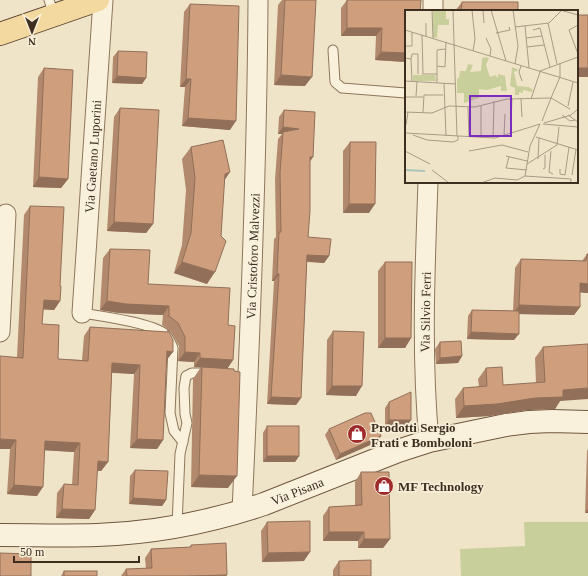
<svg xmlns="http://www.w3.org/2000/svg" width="588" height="576" font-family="'Times New Roman',serif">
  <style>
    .green { fill: #c9cf9b }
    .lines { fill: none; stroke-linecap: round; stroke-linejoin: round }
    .lane-casing { stroke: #8d765c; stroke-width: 11 }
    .street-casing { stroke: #8d765c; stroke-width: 21 }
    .secondary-casing { stroke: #6f573f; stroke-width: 24 }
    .primary-casing { stroke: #5b4430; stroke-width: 24 }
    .lane { stroke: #faf1dc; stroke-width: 9 }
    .street { stroke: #faf1dc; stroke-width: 19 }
    .secondary { stroke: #faf1dc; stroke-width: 22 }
    .primary { stroke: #f3d9a0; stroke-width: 22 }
    .wall { fill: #b2896c }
    .shaded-wall { fill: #916f58 }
    .building { fill: #cf9f7d; stroke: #916f58 }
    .labels { text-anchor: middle; stroke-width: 3.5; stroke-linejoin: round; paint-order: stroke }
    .street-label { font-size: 13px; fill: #3d2e20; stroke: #f7eed8 }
    .poi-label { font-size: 13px; font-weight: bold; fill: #3d2e20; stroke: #f7eed8; text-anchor: start }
    .inset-river { fill: none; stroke: #a9c4bc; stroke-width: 2 }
    .inset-road { fill: none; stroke: #a89b85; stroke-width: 1 }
    .view { fill: #7b2cbf; fill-opacity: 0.15; stroke: #7b2cbf; stroke-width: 2 }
    .inset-edge { fill: none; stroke: #3d2e20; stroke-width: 2 }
  </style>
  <rect width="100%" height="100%" fill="#f0e4c8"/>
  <!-- green -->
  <path class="green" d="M524 522H588V576H461L460 549 525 546Z"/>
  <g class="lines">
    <defs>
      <g id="lane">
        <path d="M49 0 54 15"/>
        <path d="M333 50 335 82 342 88 406 93"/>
        <path d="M82 313C101 316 152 323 165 334 169 338 171 343 173 348L170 413 174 431 183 442"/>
        <path d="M177 526 180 454 187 423 185 414 184 388 186 376 192 373H209"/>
      </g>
      <g id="street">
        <path d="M433 11V0"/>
        <path d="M428 182C425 268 421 355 429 441"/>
        <path id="s1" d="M82 313 103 0"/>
        <path d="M0 332 6 214"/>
        <path id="s2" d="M242 511C250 341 257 171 258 0"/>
      </g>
      <g id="secondary">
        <path id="s3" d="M0 535C32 535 65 536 97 535 154 533 211 522 264 504L398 451 429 441 506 425 529 422 552 421 588 422"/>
      </g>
      <path id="primary" d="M0 34 98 0"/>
    </defs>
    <!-- lane casing -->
    <use href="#lane" class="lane-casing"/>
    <!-- street casing -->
    <use href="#street" class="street-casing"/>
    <!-- secondary casing -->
    <use href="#secondary" class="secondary-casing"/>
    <!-- primary casing -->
    <use href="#primary" class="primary-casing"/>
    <!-- lane -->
    <use href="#lane" class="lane"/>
    <!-- street -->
    <use href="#street" class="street"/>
    <!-- secondary -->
    <use href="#secondary" class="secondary"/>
    <!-- primary -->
    <use href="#primary" class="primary"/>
  </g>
  <!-- wall -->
  <g class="wall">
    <path d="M282 0H285L305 86 274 85 278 5Z"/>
    <path d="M347 0H421L406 62 375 60 376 36H341V8Z"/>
    <path d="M462 2 518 11H455Z"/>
    <path d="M190 4 230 130 182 126 185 87H180L184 12Z"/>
    <path d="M118 51 146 78 142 84 112 83 113 57Z"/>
    <path d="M44 68 68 179 61 188 33 187 38 77Z"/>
    <path d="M120 108 153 224 146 233 107 231 114 117Z"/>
    <path d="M284 110 313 157 310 161 308 237 329 256 324 263 307 262 301 398 296 405 267 404 274 281H272L274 239 276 237 275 179 278 139 282 134H278L279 117Z"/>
    <path d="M350 142 369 213H343V151Z"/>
    <path d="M191 147 225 180 207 284 174 273 182 245 186 190 182 159Z"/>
    <path d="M30 206 60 286V301L54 310 43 309 42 324 58 359 82 360 84 336 90 327 167 332 168 330 163 440 157 449 130 448 134 374 112 373 108 462 101 471H97L95 510 89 519 56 518 57 493 64 484 72 485 74 452 45 450 37 496 7 494 10 449 17 357 24 215Z"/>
    <path d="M110 249 148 284 228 325 233 360 227 369 228 488 191 487 193 379 201 367H194V362L178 361 179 346 171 332 162 325 163 315 119 313 100 310 103 258Z"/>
    <path d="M587 254 588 293 580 292V307L574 315 519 314 514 340 467 339 468 316 472 310 513 311 515 268 521 259 582 261Z"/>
    <path d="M385 262 411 338 405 348H378V271Z"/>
    <path d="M333 331 356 396 326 395 327 340Z"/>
    <path d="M440 342 462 356 458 363 436 364 435 349Z"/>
    <path d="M543 347 560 401 555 409 527 410 489 416 456 418 455 399 463 388 479 387 478 379 486 368 503 385 536 383 535 358Z"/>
    <path d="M389 402 406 427 385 426V408Z"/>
    <path d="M267 426 299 456 295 462H263V433Z"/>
    <path d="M329 429 381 436 377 442 336 460 325 435Z"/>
    <path d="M588 449V513H585L587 451Z"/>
    <path d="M135 470 166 500 162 506 129 504 130 476Z"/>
    <path d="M361 472 390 539 383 548H358V541H323V516L329 507 355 506V482Z"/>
    <path d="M267 522 304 561 262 562 261 531Z"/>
    <path d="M191 545 226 576H121L126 569H146L145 558 151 549 190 547Z"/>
    <path d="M339 561 371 576H333V570Z"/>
    <path d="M64 571 97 576H61Z"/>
  </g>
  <!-- shaded-wall -->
  <g class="shaded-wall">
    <path d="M347 28H382L376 36H341Z"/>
    <path d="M381 52 406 53V62L375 60Z"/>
    <rect x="577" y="68" width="11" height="9"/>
    <path d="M281 75 312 77 305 86 274 85Z"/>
    <path d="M117 76 146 78 142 84 112 83Z"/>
    <path d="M186 79H191L185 87H180Z"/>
    <path d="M188 118 236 121 230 130 182 126Z"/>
    <path d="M283 127 299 129 283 132 282 134H278Z"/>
    <path d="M310 157H313L308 164Z"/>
    <path d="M230 172 222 184 225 174Z"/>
    <path d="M39 177 68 179 61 188 33 187Z"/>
    <path d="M349 204H375L369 213H343Z"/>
    <path d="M114 222 153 224 146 233 107 231Z"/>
    <path d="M307 255 329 256 324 263 303 261Z"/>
    <path d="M182 262 215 272 207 284 174 273Z"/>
    <path d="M277 274H279L274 281H272Z"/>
    <path d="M580 283 588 284V293L574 292Z"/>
    <path d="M44 300 60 301 54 310 37 309Z"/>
    <path d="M107 301 169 306 163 315 119 313 100 310Z"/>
    <path d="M519 305 580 307 574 315 513 314Z"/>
    <path d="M471 332 519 334 514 340 467 339Z"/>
    <path d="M385 338H411L405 348H378Z"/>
    <path d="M167 351 173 352 166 361Z"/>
    <path d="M185 352 200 353 194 362 178 361Z"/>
    <path d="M462 356 458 363 436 364 440 358Z"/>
    <path d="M200 358 233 360 227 369 194 367Z"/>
    <path d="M112 363 140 365 134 374 106 372Z"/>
    <path d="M332 386H362L356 396 326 395Z"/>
    <path d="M588 388V399L560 401 555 409 527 410 489 416 456 418 464 406 563 390Z"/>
    <path d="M271 397 301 398 296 405 267 404Z"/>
    <path d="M389 420H411L406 427 385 426Z"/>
    <path d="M381 436 377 442 336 460 340 454Z"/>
    <path d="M0 439 16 440 10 449H0Z"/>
    <path d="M137 439 163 440 157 449 130 448Z"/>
    <path d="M45 441 80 443 74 452 39 450Z"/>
    <path d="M267 456H299L295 462H263Z"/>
    <path d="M98 461 108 462 101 471 91 470Z"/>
    <path d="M199 475 237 476 228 488 191 487Z"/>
    <path d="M14 485 43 487 37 496 7 494Z"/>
    <path d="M133 498 166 500 162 506 129 504Z"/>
    <path d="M62 509 95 510 89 519 56 518Z"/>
    <path d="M588 509V513H585Z"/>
    <path d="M329 532H364L358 541H323Z"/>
    <path d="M364 539H390L383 548H358Z"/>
    <path d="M310 552 304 561 262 562 268 553Z"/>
    <path d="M227 575 226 576H186Z"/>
  </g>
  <!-- building -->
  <g class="building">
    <path d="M285 0H316L312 77 281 75Z"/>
    <path d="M347 0H421L420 11H406V53L381 52 382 28H347Z"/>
    <path d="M462 2H518V11H461Z"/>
    <path d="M190 4 239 6 236 121 188 118 191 79H186Z"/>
    <rect x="577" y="15" width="11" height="53"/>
    <path d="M118 51 147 52 146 78 117 76Z"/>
    <path d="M44 68 73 70 68 179 39 177Z"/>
    <path d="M120 108 159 110 153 224 114 222Z"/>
    <path d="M284 110 315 112 313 157H310V211L308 237 331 239 329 256 307 255 301 398 271 397 279 274H277L279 232H281L280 173 283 132 299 129 283 127Z"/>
    <path d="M223 140 230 172 225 174 221 236 226 241 215 272 182 262 191 233 195 178 191 147Z"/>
    <path d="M350 142H376L375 204H349Z"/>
    <path d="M30 206 64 207 60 286H61L60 301 44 300 42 324 59 325 58 359 88 361 90 327 168 332V330L173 340V352L167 351 163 440 137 439 140 365 112 363 108 462 98 461 95 510 62 509 64 484 78 485 80 443 45 441 43 487 14 485 16 440 0 439V356L23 358Z"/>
    <path d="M110 249 150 250 148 284 230 288 228 325 235 326 233 360 200 358V353L185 352V337L178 323 169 316V306L126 304 107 301Z"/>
    <path d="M587 254H588V284L580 283V307L519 305 521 259 586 261Z"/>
    <path d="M385 262H412L411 338H385Z"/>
    <path d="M472 310 519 311V334L471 332Z"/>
    <path d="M333 331 364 332 362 386H332Z"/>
    <path d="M461 341 462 356 440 358V342Z"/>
    <path d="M588 344V388L563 390V397L535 398 497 404 464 406 463 388 487 386 486 368 502 367 503 385 545 382 543 347Z"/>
    <path d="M202 367 234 369V371L240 372 237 476 199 475Z"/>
    <path d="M411 392V420H389V402Z"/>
    <path d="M365 413H371L381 436 340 454 329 429Z"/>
    <rect x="267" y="426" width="32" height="30"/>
    <path d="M135 470 168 471 166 500 133 498Z"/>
    <path d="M361 472H389L390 539H364V532H329V507L362 505Z"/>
    <path d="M310 521V552L268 553 267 522Z"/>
    <path d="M226 543 227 575 186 576H127L126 569 152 568 151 549 191 547V545Z"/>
    <path d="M0 553 31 554V576H0Z"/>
    <path d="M371 560V576H339V561Z"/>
    <rect x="64" y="571" width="33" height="5"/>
  </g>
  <!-- icons -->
  <defs>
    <symbol id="shop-disc" viewBox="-11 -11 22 22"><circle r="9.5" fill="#9e2a2b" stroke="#f7eed8"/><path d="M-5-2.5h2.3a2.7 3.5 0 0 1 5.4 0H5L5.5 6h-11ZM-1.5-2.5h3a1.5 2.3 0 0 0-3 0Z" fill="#fff"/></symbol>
  </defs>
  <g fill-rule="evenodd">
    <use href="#shop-disc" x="346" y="423" width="22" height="22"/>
    <use href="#shop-disc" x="373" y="475" width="22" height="22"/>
  </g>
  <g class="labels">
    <!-- street labels -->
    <g class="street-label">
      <text dy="5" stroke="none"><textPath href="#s1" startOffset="157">Via Gaetano Luporini</textPath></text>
      <text dy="5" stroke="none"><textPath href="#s2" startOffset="255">Via Cristoforo Malvezzi</textPath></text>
      <text transform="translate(425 312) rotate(-89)" y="5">Via Silvio Ferri</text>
      <text dy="5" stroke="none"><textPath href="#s3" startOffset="303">Via Pisana</textPath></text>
    </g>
    <!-- poi labels -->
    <g class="poi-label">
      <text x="371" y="432">Prodotti Sergio<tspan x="371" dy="15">Frati e Bomboloni</tspan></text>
      <text x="398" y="491">MF Technology</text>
    </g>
  </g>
  <!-- overview -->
  <g transform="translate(405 10)">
    <rect width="173" height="173" fill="#f0e4c8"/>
    <path d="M28 0H41V9H44V15H33L32 28 28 27ZM81 47 84 48 81 55 85 67 90 65 93 68V64L100 66 102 81H96V76L82 80 74 79V88L59 93V83H52V69L54 68 55 61H61L63 54 68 55 65 62 76 61 77 48ZM107 57 114 60 109 62 112 76 124 77 128 80 127 82 118 80V83L114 82V85H110V78L105 76ZM8 65H30L31 71H8Z" fill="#c9cf9b"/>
    <path class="inset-river" d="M0 160 20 161"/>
    <path class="inset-road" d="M27 0 28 28M48 0 51 96M67 0 70 29 68 41M78 0 79 13M86 0 101 51M108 0 113 36 110 54M155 0 173 5M143 13 152 54M173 15 164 20 173 44M120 16 124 58M110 17 144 13 156 1M0 20 173 73M128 20 135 18 145 57M91 23 105 20 104 17M17 25 18 63M21 26V13M81 28 86 39 85 46M121 28 137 26M0 36H7V22M122 37 139 35M0 48 6 49 7 72M6 49 7 44H13V64M32 56 40 57 41 32M116 56 114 62 117 71M135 61 173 47M17 64H32M155 67V53M0 71 51 74M32 73V40L40 39M39 73 41 126M11 86 12 72M0 87H18M146 88 155 67M116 89 117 107M126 89 135 62M51 96 52 126M163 96 168 72M63 97 64 127M0 102 27 103 44 96 70 97 102 89 146 88 165 99M18 102 19 85H38M157 105 165 111 170 110M163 105 173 112M106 111 107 89M137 111 146 88M139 113 166 105 173 99M138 114 173 117M1 115 3 102M0 123 90 128 135 114M8 125 22 130 48 132 53 130V126M99 126 100 104M131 127 173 140M76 128V96M88 128 89 91M0 141 25 154M64 141 97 135 123 142M146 141 144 162 148 164M101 146 122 151M104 147 101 158 122 160M133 149 134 128M122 154 152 135 154 117M138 159 140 158V145M155 159V164L160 165 164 137M27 160 44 173M167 165 171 139M120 166 166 169V173M76 173 90 168 112 170 120 166 125 136 135 114"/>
    <path class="view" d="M65 86H106V126H65Z"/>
    <rect width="173" height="173" class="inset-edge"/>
  </g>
  <!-- north arrow -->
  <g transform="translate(32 32) rotate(180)" stroke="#f7eed8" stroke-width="3" paint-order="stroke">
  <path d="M0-3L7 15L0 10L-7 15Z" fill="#3d2e20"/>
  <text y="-6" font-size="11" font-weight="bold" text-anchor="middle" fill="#3d2e20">N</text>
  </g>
  <!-- scale -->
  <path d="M14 556v6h125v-6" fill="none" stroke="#3d2e20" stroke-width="2"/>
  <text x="20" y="556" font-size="12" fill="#3d2e20" stroke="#f7eed8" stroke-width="3" paint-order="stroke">50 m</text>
</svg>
